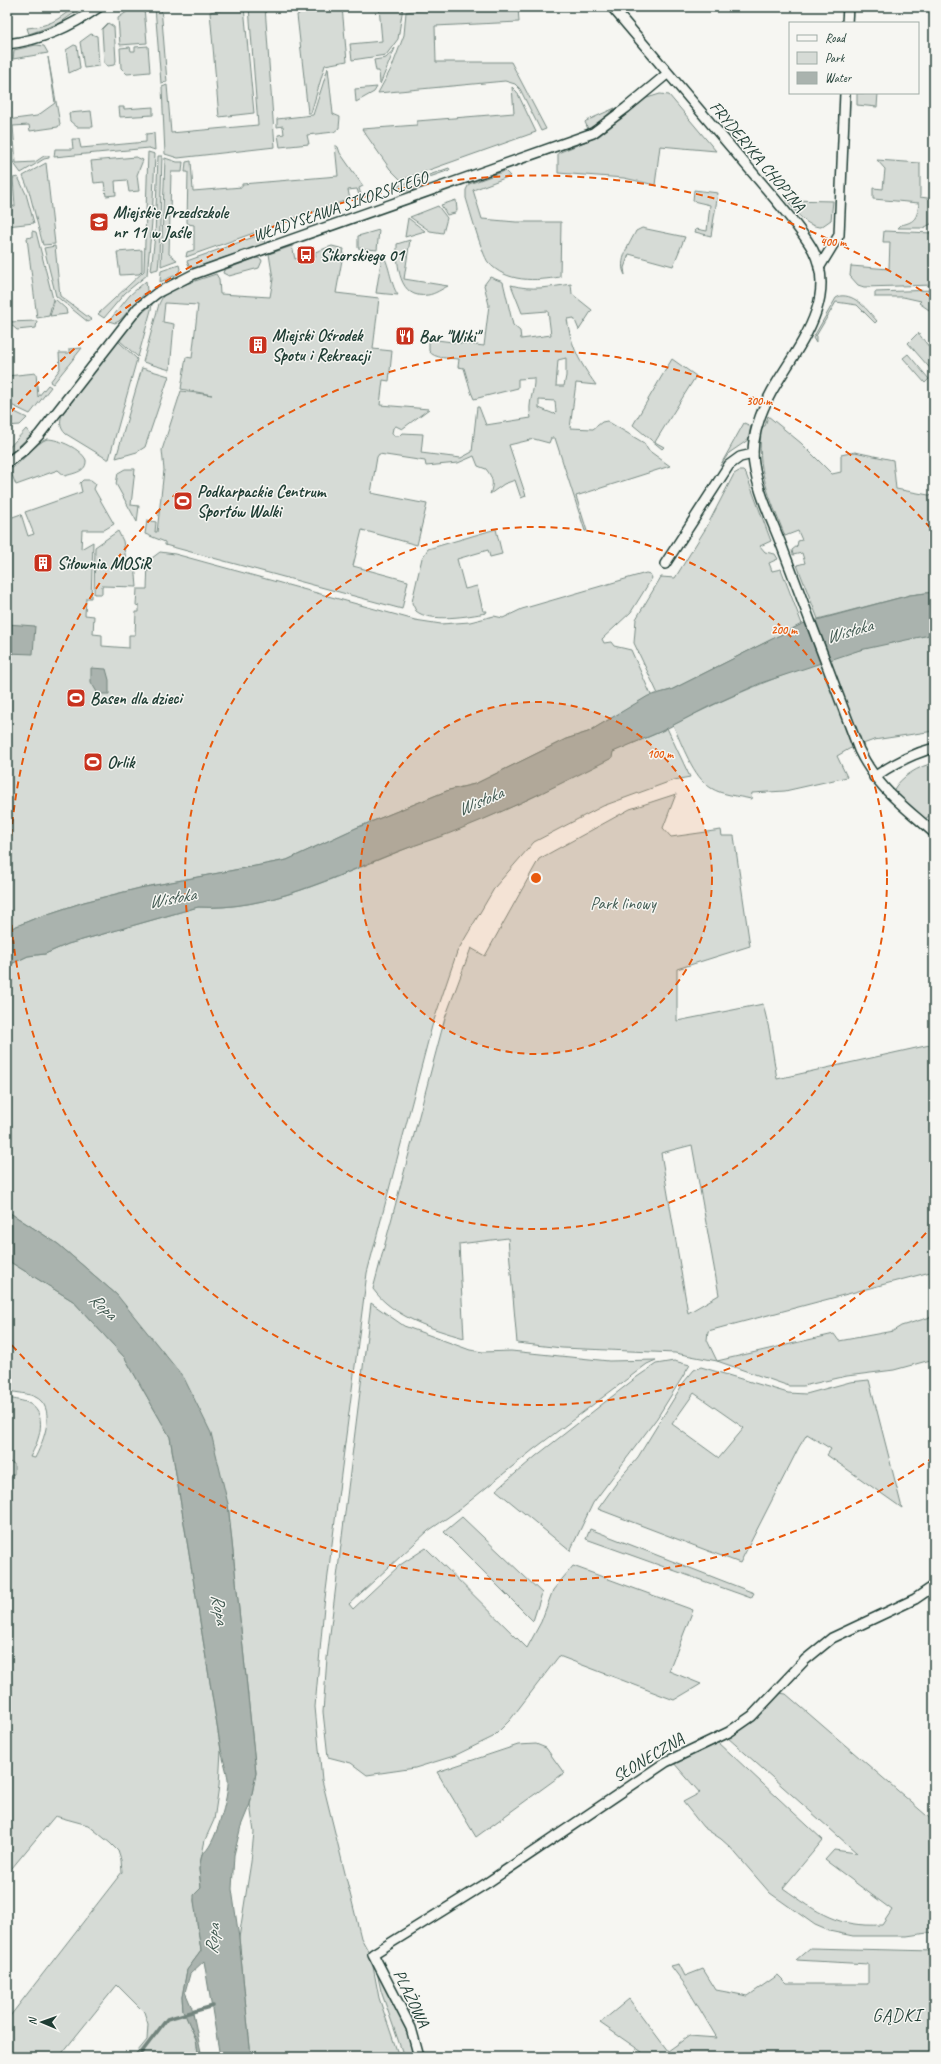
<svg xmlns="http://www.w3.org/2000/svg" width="941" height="2064" font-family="Caveat,sans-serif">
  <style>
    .green { fill: #d6dbd6; stroke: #7a8c85; fill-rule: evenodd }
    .water { fill: #aab3ae; stroke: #72847d }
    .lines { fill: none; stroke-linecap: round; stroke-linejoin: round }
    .stream { stroke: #72847d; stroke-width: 3.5 }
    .minor-casing { stroke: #1f3d34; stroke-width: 12 }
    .minor { stroke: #f6f6f2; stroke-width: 9 }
    .ring { fill: none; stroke: #e8590c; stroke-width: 2; stroke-dasharray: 7 5 }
    .labels { text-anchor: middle; stroke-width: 3; stroke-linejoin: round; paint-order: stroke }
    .street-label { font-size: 17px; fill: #1f3d34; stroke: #f6f6f2 }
    .poi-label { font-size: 17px; font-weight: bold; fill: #1f3d34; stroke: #f6f6f2; text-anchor: start }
    .park-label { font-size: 17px; fill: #445d54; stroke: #f6f6f2 }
    .water-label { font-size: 18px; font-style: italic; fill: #425a52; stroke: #f6f6f2 }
    .neighbourhood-label { font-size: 18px; letter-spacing: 1px; fill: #1f3d34; stroke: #f6f6f2 }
    .centre { fill: #e8590c; stroke: #f6f6f2; stroke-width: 2 }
    .ring-label { font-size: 12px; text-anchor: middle; font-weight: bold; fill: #e8590c; stroke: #f6f6f2; stroke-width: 3; stroke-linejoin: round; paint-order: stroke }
  </style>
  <rect width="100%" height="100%" fill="#f6f6f2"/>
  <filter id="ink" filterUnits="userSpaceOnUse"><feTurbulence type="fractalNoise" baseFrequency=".025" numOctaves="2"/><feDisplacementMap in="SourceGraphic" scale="8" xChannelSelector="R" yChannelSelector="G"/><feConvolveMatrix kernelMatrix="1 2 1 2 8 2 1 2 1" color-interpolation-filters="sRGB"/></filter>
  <g filter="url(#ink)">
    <!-- green -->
    <g class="green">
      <path d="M134 7H144L147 43 120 45 118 18Z"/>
      <path d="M155 7H161L167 82 161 83Z"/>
      <path d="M235 7H244L254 113 219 117 210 12Z"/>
      <path d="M249 7H265L275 147 178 158 165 154 162 87 167 85 171 133 258 125Z"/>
      <path d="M298 7H342L347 61 325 65 311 113H308L297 15 299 14Z"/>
      <path d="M379 7H403L398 39 386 55 352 60 350 44 382 41Z"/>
      <path d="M444 7H518L519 22 435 26 436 62H511L546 129 541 131 520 89 515 84 505 81 378 93 392 67 404 35 406 12Z"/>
      <path d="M73 8 75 9 74 13 60 23 29 34 27 28C49 26 56 21 73 8Z"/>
      <path d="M108 23 114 27 116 61 114 65 108 66 104 63 102 29Z"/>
      <path d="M91 34 97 36 99 66 84 68 80 42Z"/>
      <path d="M36 45 44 46 48 53 13 59 14 50Z"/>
      <path d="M74 45 77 46 80 68 69 73 66 50Z"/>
      <path d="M148 46 150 72 127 74 121 68 120 48 130 47 131 51H135V47Z"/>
      <path d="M395 48 381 82 380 84 379 71H376L374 60 386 58Z"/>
      <path d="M48 57 60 124 58 127 30 131 29 125 13 126 16 163 35 162 44 156H49V158L44 159 21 173 7 154V120L37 116 55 103Z"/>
      <path d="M328 68 333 114 340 117 339 128 334 132 307 135 309 144 280 147 278 135 284 134 283 126 277 127V119L313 115Z"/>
      <path d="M377 87 374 92 356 102 355 89Z"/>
      <path d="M512 87 517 92 536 132 401 180 390 169 362 129 417 125V121L514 113Z"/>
      <path d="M857 93H878L877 107 857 105Z"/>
      <path d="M660 94 669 95 716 151 660 146 655 185 624 178 558 173V153L599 136 647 98Z"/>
      <path d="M119 107H124V109L153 107V115L120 117Z"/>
      <path d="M615 108 599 122 588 129 585 122 586 121Z"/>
      <path d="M91 111 93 127H77L70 121 69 113Z"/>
      <path d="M154 133 155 150 149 148 54 157 55 149H73L72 139H79L81 148 146 142V134Z"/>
      <path d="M335 145 338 147 340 153 363 186 359 188 361 195H359L357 189 348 190 350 199 186 257 187 252 194 250V225L188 224 187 222 188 172H185L186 162 191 161 193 191 242 187V184L338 176Z"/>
      <path d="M148 152 155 154 152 222 147 275 125 293 104 318 98 314 144 271Z"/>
      <path d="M158 156H162L159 259 158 269 151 271 155 235Z"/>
      <path d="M136 157 143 160 137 175 139 191 129 192 127 180 115 181 116 195 106 196 104 182 94 183 91 161Z"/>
      <path d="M165 158 177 162H183L182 172H171L169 254 177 260 161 266Z"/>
      <path d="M877 160 920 163V197L934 199 933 223 923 228H898L901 225C916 222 917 217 919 203L873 199V188L883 189 885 169Z"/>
      <path d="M46 163 55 244 43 245 29 191 23 176Z"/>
      <path d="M449 168 450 170 415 182 417 190 406 191 395 187Z"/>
      <path d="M505 171 510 176 473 190 482 219 516 222H561L560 277C536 281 506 283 488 262 482 254 470 211 466 198V190L469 184Z"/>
      <path d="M18 177 26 194 34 223 7 226V207L15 206 13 178Z"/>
      <path d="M694 190 718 193 711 236 695 232 696 229 707 231 710 205 693 201Z"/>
      <path d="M456 200 457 210 455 213 447 215 441 205Z"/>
      <path d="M787 200 833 201 831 220 821 227C806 227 795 211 787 200Z"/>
      <path d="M438 206 447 218 443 233 430 231 410 217Z"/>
      <path d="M408 218 425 231 405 237Z"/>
      <path d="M642 228 685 237 673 266 629 254 624 268 625 275C617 262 630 243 636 231Z"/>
      <path d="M379 230 377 250 358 248V236Z"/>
      <path d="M32 231 36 232 53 299 49 316 37 318 27 238 32 237Z"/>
      <path d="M884 231 933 233 934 285 864 287 858 285 850 276 851 266 889 269 890 242H883Z"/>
      <path d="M262 234 265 244 194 268 189 266 187 261Z"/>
      <path d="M410 240 404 279 448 286C442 289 435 294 428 295 398 300 397 264 397 244Z"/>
      <path d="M55 246 60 296 92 320 88 322 56 296 44 248Z"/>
      <path d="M292 246 295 259 309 254 311 259 316 257 315 252 332 246 344 249 336 293 379 298 373 349 392 351 389 381 383 380 380 405 429 409 402 429 396 426 393 428 392 433 394 436H399L402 433 423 434 421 453 461 458 472 452 477 407H479L486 425 531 418C527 402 535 392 534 378L518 379V388L474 399 471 392 464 368 458 367 459 359C450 358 434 359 429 351V339L484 346 489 305 484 285 490 277 503 282 513 325 520 331 521 339 551 335 548 311 522 313 511 285C532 291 550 287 571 284L572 294 592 310 579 330 574 318 567 319C572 349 579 361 596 385L576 383 570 428 593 429 602 422 607 421 644 443 648 450 670 466 576 496 587 531H585L555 438H551L549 443 534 439 509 445 526 496 521 498 515 480 504 484 490 494C494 483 493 478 486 469L478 466 474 456 458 463 426 466 425 461 379 454 377 457 371 493 427 504 417 545 362 530 353 566 408 581 402 609 165 545V542L145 534 147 520 156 522 155 532H157L164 470 162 450 181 391 212 395 181 389 186 357 192 358 198 305 165 303 163 322 174 324 170 370 143 362 159 304 163 296 180 286 216 274 219 279 220 294 270 297 273 279 269 254ZM566 358V376L564 386H556L558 360ZM539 400 555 401 556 412 554 414 539 408Z"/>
      <path d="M142 250V271L139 274 120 275 117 252Z"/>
      <path d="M382 255C389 260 390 284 398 295L376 293Z"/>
      <path d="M256 258 261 259 262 261 259 268 229 276 223 273 224 270Z"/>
      <path d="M179 265 180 269 178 274 160 282 161 271Z"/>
      <path d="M146 281 147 291 119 321 115 323 109 321 130 295Z"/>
      <path d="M934 290V309H932V312L919 303 921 301 903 297H875V292Z"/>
      <path d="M840 296C856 294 867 310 877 321L875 323 857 305 836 302 816 336V343L813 338 836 298Z"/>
      <path d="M55 299 66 309 67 314 50 316Z"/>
      <path d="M152 304 151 310 138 357 119 340 136 319Z"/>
      <path d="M37 321 36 328 17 330 8 322Z"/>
      <path d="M918 333 934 353V373L908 343Z"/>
      <path d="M118 341 137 359 109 459H107L66 434C59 428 59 419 64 411Z"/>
      <path d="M82 348 53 384 50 382 60 369 59 353H69V349Z"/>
      <path d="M908 354 929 379 925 383 903 358Z"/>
      <path d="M672 359 696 376 655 442 664 447 662 449 633 425Z"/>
      <path d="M142 368 169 376 145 447 137 452 116 458Z"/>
      <path d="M36 373 38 397 48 385 51 387 30 414 7 403V376Z"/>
      <path d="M7 408 27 418 20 425 7 426Z"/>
      <path d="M768 416 801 443 832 474 841 472V455L855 452 893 460 896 489 934 496V592L910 595 818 619 797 565 805 563 802 553 793 555 792 550 797 546 798 541 802 540 798 531 785 536C770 498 755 468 762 426H765Z"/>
      <path d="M744 423 751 426 748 440 729 453 720 466Z"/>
      <path d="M26 429 31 435 9 455 7 450Z"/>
      <path d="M47 439C59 439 81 449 86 460 87 472 74 473 65 476L58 470 16 485 10 470C22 462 37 442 47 439Z"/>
      <path d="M125 469H135L131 505 139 506 137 522 116 484 118 473Z"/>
      <path d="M739 471H743L746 474 771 541 760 546 765 552 775 554 778 559 769 563 772 571 781 569 802 624 671 690 658 694 634 643 636 619 661 577 675 578 706 528 734 474Z"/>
      <path d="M83 480H91L96 484 94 489 114 524 104 530H82L81 549 93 542 91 598H86L85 615 94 616 93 634 102 635V646L129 648V635H135L136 612H139V606L136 605 137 589H147L148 561 160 552 175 554 415 620 441 624 470 622 494 616 503 618 522 609 646 573 650 574 652 578 631 612 602 639 604 643 611 642 614 646 631 650 651 695 588 732 566 739 475 784 449 790 356 828 287 860 140 888 84 902 36 918 7 930V519L21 514 28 536 34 534 25 512 82 492 80 483Z"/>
      <path d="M496 529 502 554 490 557 488 550 457 559 465 589 477 586 483 611H487L486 613C469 616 430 623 416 611L412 603 413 597 422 558 428 549Z"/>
      <path d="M118 531 123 541 126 560 135 563 137 587 102 586V594H94L95 547Z"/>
      <path d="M934 634V731L874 740 849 749 837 756 847 777 785 791 752 793 751 799C738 796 722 795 711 788 693 777 682 744 673 725 733 694 794 668 859 650 884 643 909 639 934 634Z"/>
      <path d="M667 728 690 777 674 780 603 806 534 842 495 887 457 952 432 1026 367 1273 324 1606 315 1707 322 1780 361 1938 371 1956 379 1998 399 2057H251L239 1938 251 1862 254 1832 250 1804 256 1773 228 1504 117 1295 58 1244 7 1211V966L28 956 45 954 68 944 198 907C266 911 333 878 395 853 441 834 488 819 533 797 560 784 585 766 612 752 630 743 650 738 667 728Z"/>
      <path d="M934 763V812L925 819 893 791C900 777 919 766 934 763Z"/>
      <path d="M676 794 663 828 671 837 721 830 722 836H734L750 946 677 969V1021L763 1004 769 1029 777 1079 934 1044V1271L708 1331 707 1340 717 1361 834 1334 839 1341 893 1331 901 1326 934 1316V1359L894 1370 847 1376 803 1386H789L717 1361 675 1353 562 1348 517 1343 508 1238 459 1244 464 1338C432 1329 393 1317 373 1289L445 1018 471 948 485 956 539 859 630 809ZM692 1145 719 1295 688 1313 661 1153Z"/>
      <path d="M7 1260 73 1301 125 1358 170 1437 221 1750 219 1786 214 1820 205 1840 199 1869 201 1888 195 1895 194 1900 201 1951 187 1970 182 1997 183 2010 196 2039 199 2057H133L147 2040 148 2024 144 2012 117 1985 59 2057H7V2020L122 1872 121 1860 118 1851 110 1843 88 1825 55 1816 7 1874V1477L14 1474V1464L7 1461V1398C13 1399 20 1400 26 1402 50 1412 39 1441 30 1457L35 1458C42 1444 54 1416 42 1402 35 1393 17 1393 7 1391Z"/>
      <path d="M371 1303 404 1326 470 1350 483 1352 511 1351 609 1361 656 1360 647 1364 534 1449 460 1509 428 1531 349 1604 353 1609 400 1565 426 1548 527 1648 541 1622 553 1590 573 1566 693 1610 669 1671 701 1684 674 1700 559 1656 510 1720 493 1737 454 1756 415 1768 367 1775 351 1763 328 1757 323 1712 327 1658Z"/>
      <path d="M674 1361 690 1365 657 1418 593 1503 570 1551 496 1490 536 1456 637 1377 656 1364Z"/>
      <path d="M701 1367 788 1393 806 1394 850 1382 869 1380 902 1508 827 1455 831 1449 807 1434 799 1447 740 1563 598 1509 620 1478 638 1457 684 1382 694 1370ZM694 1393 744 1428 719 1458 672 1424Z"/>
      <path d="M462 1517 542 1593 533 1621 444 1532Z"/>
      <path d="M590 1529 754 1593 751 1598 586 1539Z"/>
      <path d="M780 1693 786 1694 934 1822V1932L907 1936H853L829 1931 815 1925 770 1893 730 1847 721 1839 703 1827 683 1802 700 1793 673 1762 717 1741 823 1840 783 1888C820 1914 836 1927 882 1925L892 1910 825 1860 834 1850 857 1853 727 1737 760 1714Z"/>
      <path d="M536 1744 546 1748 564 1773 476 1837 437 1772 518 1745Z"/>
      <path d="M810 1948 934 1951V2057H748L746 2053 708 2055 706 2057H638L642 2052 600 2023 629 1999 668 2051 689 2036 717 2038 686 1986 671 1966 679 1964 685 1976 703 1969 716 1990 748 1996 778 1975 787 1984H868V1964L796 1960Z"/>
      <path d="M375 1963 408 2028 416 2057H404L381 1991Z"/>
    </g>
    <!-- water -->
    <g class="water">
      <path d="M934 592V634L860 650 761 683 708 707 662 731 613 752 612 758C564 782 515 807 465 827 443 837 419 843 397 852 333 877 268 911 198 907L68 944 45 954 28 956 7 966V930L36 918 84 902 140 888 287 860 356 828 449 790 475 784 566 739 588 732 648 696 671 690 802 624 910 595Z"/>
      <path d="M7 624 35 626 33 654 7 653Z"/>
      <path d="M91 668 106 669 109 680V694H98L91 682Z"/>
      <path d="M69 692 84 693 83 704 69 703Z"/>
      <path d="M7 1211 58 1244 117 1295 184 1378 211 1433 228 1504 256 1773 250 1804 241 1826 234 1855 232 1889 239 1938 251 2057H220L204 1961 190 1974 185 1992 192 2008 202 2057H199L196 2039 183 2010 182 1997 187 1970 201 1951 194 1901V1895L201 1888 199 1869 202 1854C215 1848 229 1795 228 1780 227 1770 223 1760 221 1750L170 1437 125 1358 73 1301 7 1260Z"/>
    </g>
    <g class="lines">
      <!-- stream -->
      <path class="stream" d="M138 2057 167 2019 213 2006"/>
      <defs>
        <g id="minor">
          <path d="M612 7 775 199C788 215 803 232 813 250 839 301 796 349 772 391 761 411 753 431 753 454 754 485 773 522 784 552 809 618 834 684 859 750 878 789 903 805 934 833"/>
          <path d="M847 23 848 7"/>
          <path d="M7 44C42 40 70 27 99 7"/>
          <path d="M819 268 839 235 845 93"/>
          <path d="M7 463 25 449 39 435 138 308 157 293 194 274 593 133 626 108 667 74"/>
          <path d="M665 564 729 465 740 457 753 454"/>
          <path d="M874 777C893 764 911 754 934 748"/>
          <path d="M419 2057 411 2028 373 1954 487 1883 666 1762 729 1732 752 1716 805 1660 832 1638 915 1599 934 1586"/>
        </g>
      </defs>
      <!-- minor casing -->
      <use href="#minor" class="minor-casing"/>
      <!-- minor -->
      <use href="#minor" class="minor"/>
    </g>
  </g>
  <!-- distance rings -->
  <circle cx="536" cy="878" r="176" fill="#e8590c" fill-opacity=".12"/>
  <g class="ring">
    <circle cx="536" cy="878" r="176"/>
    <circle cx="536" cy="878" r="351"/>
    <path d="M934 1224A527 527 0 1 1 934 532"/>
    <path d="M934 1457A702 702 0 0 1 10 1343M10 413A702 702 0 0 1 934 299"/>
  </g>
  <!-- icons -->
  <defs>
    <symbol id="school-square" viewBox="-11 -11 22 22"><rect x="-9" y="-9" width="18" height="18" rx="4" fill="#c8321e" stroke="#f6f6f2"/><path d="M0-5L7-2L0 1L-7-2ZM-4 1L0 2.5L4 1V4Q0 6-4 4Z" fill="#fff"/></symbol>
    <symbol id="bus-square" viewBox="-11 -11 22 22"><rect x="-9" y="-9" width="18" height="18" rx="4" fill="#c8321e" stroke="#f6f6f2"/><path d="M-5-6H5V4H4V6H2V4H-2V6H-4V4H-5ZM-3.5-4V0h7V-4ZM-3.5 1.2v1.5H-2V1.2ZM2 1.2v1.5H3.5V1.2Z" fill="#fff"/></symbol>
    <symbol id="restaurant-square" viewBox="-11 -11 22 22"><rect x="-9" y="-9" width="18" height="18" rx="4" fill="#c8321e" stroke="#f6f6f2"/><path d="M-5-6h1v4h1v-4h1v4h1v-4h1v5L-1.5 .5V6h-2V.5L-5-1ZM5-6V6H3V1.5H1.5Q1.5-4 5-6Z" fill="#fff"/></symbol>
    <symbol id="building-square" viewBox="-11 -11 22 22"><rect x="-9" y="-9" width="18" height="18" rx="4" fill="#c8321e" stroke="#f6f6f2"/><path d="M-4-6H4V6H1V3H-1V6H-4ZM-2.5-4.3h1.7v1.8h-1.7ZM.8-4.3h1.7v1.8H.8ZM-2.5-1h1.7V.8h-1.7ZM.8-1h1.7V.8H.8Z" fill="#fff"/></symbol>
    <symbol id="stadium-square" viewBox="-11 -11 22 22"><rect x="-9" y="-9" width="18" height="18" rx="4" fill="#c8321e" stroke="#f6f6f2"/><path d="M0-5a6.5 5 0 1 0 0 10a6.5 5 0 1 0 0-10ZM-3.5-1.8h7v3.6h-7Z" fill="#fff"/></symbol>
  </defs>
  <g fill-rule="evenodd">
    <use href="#school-square" x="88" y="211" width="22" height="22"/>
    <use href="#bus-square" x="295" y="244" width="22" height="22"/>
    <use href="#restaurant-square" x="394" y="325" width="22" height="22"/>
    <use href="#building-square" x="247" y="334" width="22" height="22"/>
    <use href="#stadium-square" x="172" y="490" width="22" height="22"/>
    <use href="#building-square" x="32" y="552" width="22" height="22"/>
    <use href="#stadium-square" x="65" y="687" width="22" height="22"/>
    <use href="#stadium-square" x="82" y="751" width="22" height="22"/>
  </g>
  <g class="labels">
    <!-- street labels -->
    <g class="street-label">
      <text transform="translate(758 156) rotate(50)" y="6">FRYDERYKA CHOPINA</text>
      <text transform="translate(340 206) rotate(-19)" y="6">WŁADYSŁAWA SIKORSKIEGO</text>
      <text transform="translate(648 1757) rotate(-31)" y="6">SŁONECZNA</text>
      <text transform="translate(412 1998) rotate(64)" y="6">PLAŻOWA</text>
    </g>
    <!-- poi labels -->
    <g class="poi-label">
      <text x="113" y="218">Miejskie Przedszkole<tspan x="113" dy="20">nr 11 w Jaśle</tspan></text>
      <text x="320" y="261">Sikorskiego 01</text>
      <text x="272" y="341">Miejski Ośrodek<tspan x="272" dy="20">Spotu i Rekreacji</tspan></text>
      <text x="419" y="342">Bar "Wiki"</text>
      <text x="197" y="497">Podkarpackie Centrum<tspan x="197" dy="20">Sportów Walki</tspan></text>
      <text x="57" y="569">Siłownia MOSiR</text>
      <text x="90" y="704">Basen dla dzieci</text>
      <text x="107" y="768">Orlik</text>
    </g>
    <!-- park labels -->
    <g class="park-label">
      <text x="623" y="909">Park linowy</text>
    </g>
    <!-- water labels -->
    <g class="water-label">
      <text transform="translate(849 631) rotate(-16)" y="6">Wisłoka</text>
      <text transform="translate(480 801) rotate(-23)" y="6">Wisłoka</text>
      <text transform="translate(172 898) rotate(-10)" y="6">Wisłoka</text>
      <text transform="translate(103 1306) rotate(42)" y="6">Ropa</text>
      <text transform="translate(220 1609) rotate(80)" y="6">Ropa</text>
      <text transform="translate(212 1939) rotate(-85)" y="6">Ropa</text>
    </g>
    <!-- neighbourhood labels -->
    <g class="neighbourhood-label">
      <text x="897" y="2021">GĄDKI</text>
    </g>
  </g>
  <circle cx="536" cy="878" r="6" class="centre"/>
  <g class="ring-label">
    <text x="833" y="246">400 m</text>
    <text x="759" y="405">300 m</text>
    <text x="784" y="634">200 m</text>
    <text x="660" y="758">100 m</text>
  </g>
  <!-- margin -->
  <rect width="941" height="2064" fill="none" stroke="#f6f6f2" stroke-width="24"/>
  <rect x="12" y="12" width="917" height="2040" fill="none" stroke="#1f3d34" stroke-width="1.5" filter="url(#ink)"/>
  <!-- legend -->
  <rect x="789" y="22" width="130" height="72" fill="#f6f6f2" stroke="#a0aca6"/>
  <rect x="797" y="35" width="20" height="6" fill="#f6f6f2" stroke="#a0aca6"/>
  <text x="825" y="42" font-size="12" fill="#1f3d34">Road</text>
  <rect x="797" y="52" width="20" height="12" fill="#d6dbd6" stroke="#a0aca6"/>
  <text x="825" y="62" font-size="12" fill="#1f3d34">Park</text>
  <rect x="797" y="72" width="20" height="12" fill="#aab3ae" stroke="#a0aca6"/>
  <text x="825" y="82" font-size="12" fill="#1f3d34">Water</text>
  <!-- north arrow -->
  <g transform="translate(42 2022) rotate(272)" stroke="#f6f6f2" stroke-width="3" paint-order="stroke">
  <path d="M0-3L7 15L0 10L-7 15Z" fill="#1f3d34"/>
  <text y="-6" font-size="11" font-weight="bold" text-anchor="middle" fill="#1f3d34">N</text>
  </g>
</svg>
